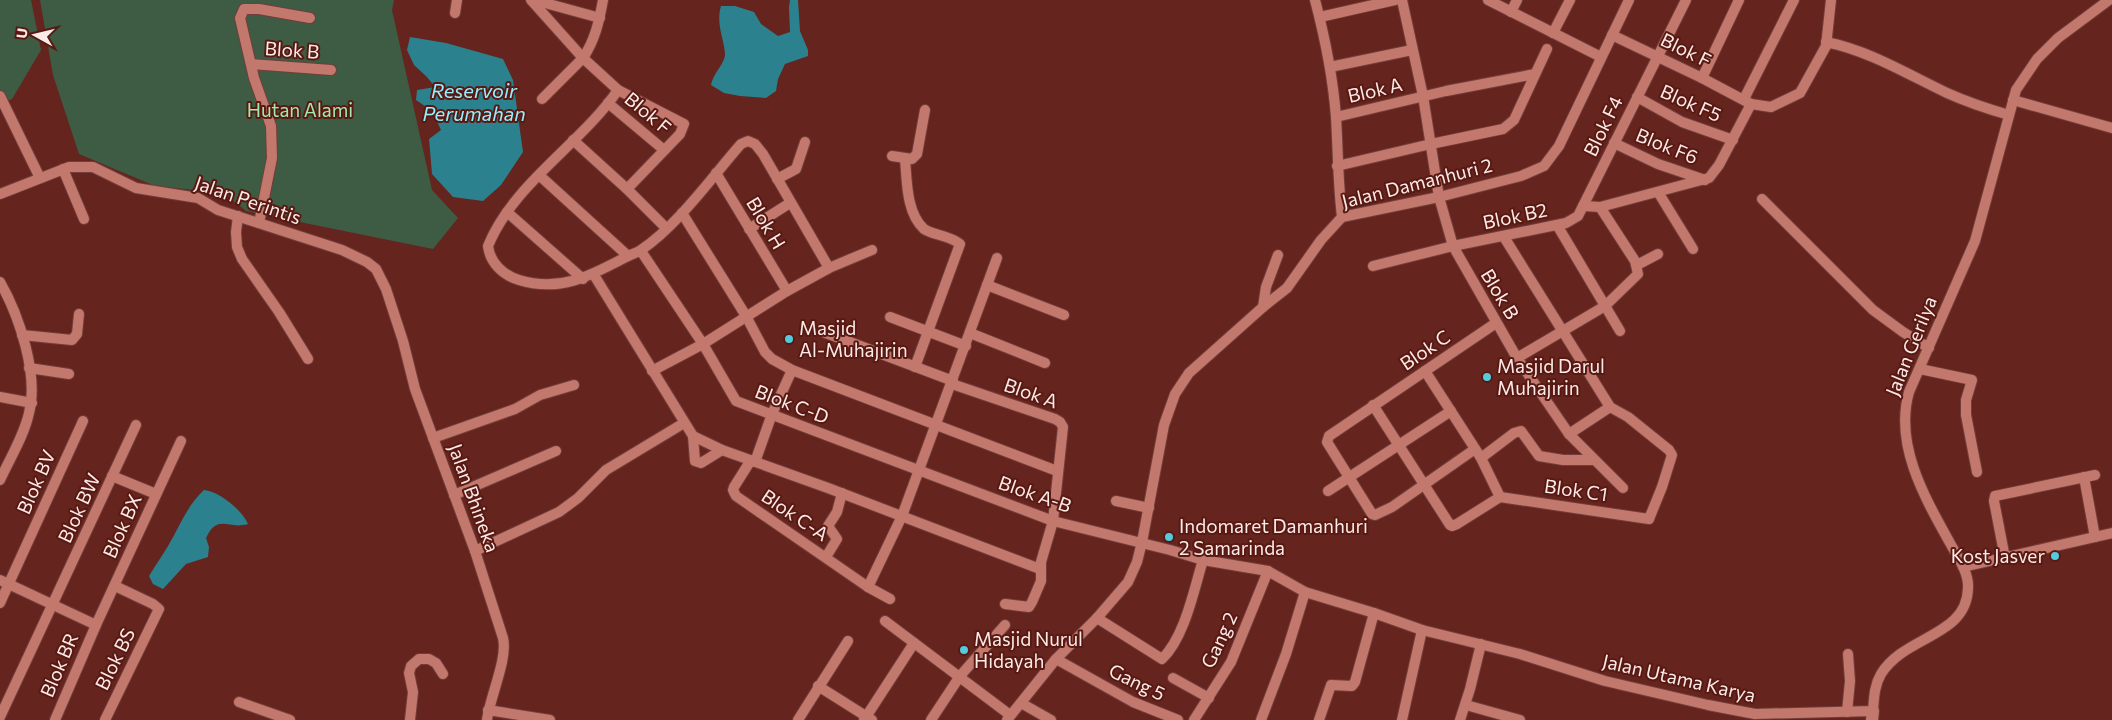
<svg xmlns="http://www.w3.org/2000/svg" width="2112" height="720" font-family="Commissioner,sans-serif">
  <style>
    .green { fill: #3e5c43 }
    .water { fill: #2b818e }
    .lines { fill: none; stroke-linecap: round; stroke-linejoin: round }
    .street-casing { stroke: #723d3a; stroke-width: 12 }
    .secondary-casing { stroke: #723d3a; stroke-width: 14 }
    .street { stroke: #c2786c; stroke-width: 10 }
    .secondary { stroke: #c2786c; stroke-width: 12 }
    .poi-dot { fill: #54cadd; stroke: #591913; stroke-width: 2 }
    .labels { text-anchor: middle; stroke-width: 4; stroke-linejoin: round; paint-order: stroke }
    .street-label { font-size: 19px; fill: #fbeae7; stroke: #591913 }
    .park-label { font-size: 19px; fill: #a0eaad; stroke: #591913 }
    .poi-label { font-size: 19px; fill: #fbeae7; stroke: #591913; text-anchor: start }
    .water-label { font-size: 20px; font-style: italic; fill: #94effe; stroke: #591913 }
  </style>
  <rect width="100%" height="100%" fill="#65241d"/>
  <!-- green -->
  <g class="green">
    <path d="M0 0H31L41 50 12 99 0 104Z"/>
    <path d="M40 0H394L392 10 432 190 458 218 433 249 246 211 224 193 155 186 79 154 53 75Z"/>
  </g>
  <!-- water -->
  <g class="water">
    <path d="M790 0H798L800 31 808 50V56L785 64 778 79 776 91 766 98 740 96 724 93 711 85C713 73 726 63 725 53 723 35 716 24 721 6H735L754 12 761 24 778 36 790 32 789 7Z"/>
    <path d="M410 37 446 43 503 59 513 80 523 152 501 185 483 201 453 197 432 174 429 139 441 130 432 111 416 100 417 90 435 87 427 77 414 65 407 50Z"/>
    <path d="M204 490C219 491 242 510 248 524 228 530 218 513 206 538L209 547 208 557 186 564 163 589 153 584 149 576C155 566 162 556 168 546 180 526 186 507 204 490Z"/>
  </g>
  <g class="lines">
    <defs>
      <g id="street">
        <path d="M531 0 583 58 618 90 684 124 680 134 627 189"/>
        <path d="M534 0 600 18"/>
        <path d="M1315 0C1325 38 1333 78 1336 117 1338 151 1338 184 1342 217"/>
        <path d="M1402 0 1423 96 1439 197 1453 246 1517 358 1569 434 1623 488"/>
        <path d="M1488 0 1601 57"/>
        <path d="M1511 12 1517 0"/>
        <path d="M455 13 457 0"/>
        <path d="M1320 17 1395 0"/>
        <path d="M1553 33 1570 0"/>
        <path d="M1826 42C1870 51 1907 74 1947 93 1967 102 1988 109 2009 115"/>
        <path d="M251 64 331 70"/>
        <path d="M1330 67 1412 50"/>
        <path d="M1702 78 1739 0"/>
        <path d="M618 90C581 144 513 184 488 246 490 263 503 275 519 280 561 293 592 275 628 256 632 254 637 253 641 250 677 226 712 177 741 144L748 141 755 144 763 154 829 268"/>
        <path d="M0 96 40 178"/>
        <path d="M1637 97 1682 122 1733 140"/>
        <path d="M542 99 583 58C595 40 599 22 603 0"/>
        <path d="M1744 99 1794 0"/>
        <path d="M2013 100 2112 128"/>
        <path d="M608 103 664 150"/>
        <path d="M1751 104 1771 107 1800 93 1826 46 1831 0"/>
        <path d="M1336 117 1446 91 1535 74"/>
        <path d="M573 140 627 189 666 228"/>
        <path d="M1614 143 1658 164 1705 180"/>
        <path d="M892 156 912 159 917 154 925 110"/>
        <path d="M905 159C907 180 906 213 924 229 932 235 949 235 960 244L915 367"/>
        <path d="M1337 166 1431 144 1503 129 1514 120 1547 49"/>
        <path d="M63 169 84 219"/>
        <path d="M716 173 787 291"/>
        <path d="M539 175 628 256"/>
        <path d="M777 179 796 169 805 142"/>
        <path d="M1658 192 1693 249"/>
        <path d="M0 194 69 167H93L136 188 198 198 218 210 342 250 367 262 376 269 386 289 403 341 415 389 475 551 503 638C508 659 490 696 487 720"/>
        <path d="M1762 199 1873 310 1903 332 1929 348"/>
        <path d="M1583 206 1600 207 1709 178 1719 165 1751 104 1702 78 1612 35"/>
        <path d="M507 212 583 279"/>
        <path d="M682 213 746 316 765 352 772 359 792 370 1057 471"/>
        <path d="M238 216 236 232 237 247 242 259 279 312 308 359"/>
        <path d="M259 223 272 158 271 126 254 78 240 18 244 9H259L310 18"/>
        <path d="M1557 225 1620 331"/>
        <path d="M749 229 790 203"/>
        <path d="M641 251 703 344 736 401 1053 521 1170 550 1203 560 1268 571 1305 592 1374 613 1422 630 1520 654 1605 681 1708 705 1755 714 1873 711C1874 699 1874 686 1881 674 1905 635 1967 637 1968 588 1969 572 1957 556 1950 543 1925 498 1894 445 1909 392L1975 241 2016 90 2037 59 2058 38 2109 0"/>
        <path d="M1637 265 1658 254"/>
        <path d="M1373 266 1453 246 1566 223 1578 216 1686 0"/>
        <path d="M594 275 693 436 695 461 701 463 722 450"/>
        <path d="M0 282C19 315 39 375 29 413 24 436 10 458 0 480"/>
        <path d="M987 285 1064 315"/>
        <path d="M1263 307 1266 287 1278 255"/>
        <path d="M890 317 966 346"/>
        <path d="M818 330 953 381"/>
        <path d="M970 333 1045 363"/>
        <path d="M22 335 72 340 77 334 79 314"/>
        <path d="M1517 358 1605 306 1638 274 1635 261 1600 207"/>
        <path d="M29 368 69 374"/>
        <path d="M1920 369 1972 380 1966 400V415L1977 472"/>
        <path d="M652 371 703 344 787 291 829 268 872 250"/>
        <path d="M1425 371 1481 458 1500 497"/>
        <path d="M952 384 1055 419 1060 422 1063 427 1053 521 1041 562V581L1032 602 1029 607 1005 604"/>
        <path d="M0 397 32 403"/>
        <path d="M1373 405 1450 525 1452 526 1457 524 1500 497"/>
        <path d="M1569 434 1610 407"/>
        <path d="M693 436 722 450 828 488 1040 569"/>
        <path d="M433 438 515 409 540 395 574 385"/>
        <path d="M1475 449 1392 507 1375 515 1372 514 1327 442 1329 436 1496 323"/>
        <path d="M1481 458 1514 433 1521 431 1539 456 1563 460H1594"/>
        <path d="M751 460 734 487 733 490 736 496 868 587 890 599"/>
        <path d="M755 462 772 414 792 370"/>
        <path d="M112 476 156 494"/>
        <path d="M2084 477 2095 537"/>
        <path d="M1328 491 1451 411"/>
        <path d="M454 495 556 451"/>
        <path d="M1500 497 1649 519 1662 487 1672 455 1669 450 1628 417 1610 407 1504 237"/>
        <path d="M1116 501 1149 508"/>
        <path d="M475 551 559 512 578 498 606 470 684 423"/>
        <path d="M826 557 837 539 828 526 837 512 842 493"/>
        <path d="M2005 558 1994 501 1995 496 2095 475"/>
        <path d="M1963 567 2112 533"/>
        <path d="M0 580 96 625"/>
        <path d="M868 587 902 516 997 258"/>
        <path d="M0 603 83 421"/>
        <path d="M1097 618 1162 659C1185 637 1194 589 1203 560"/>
        <path d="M885 621 1010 715"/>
        <path d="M1056 659 1133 702 1178 720"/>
        <path d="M1173 678 1209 698"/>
        <path d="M818 686 872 720"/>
        <path d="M239 702 290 720"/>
        <path d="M1021 703 1051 720"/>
        <path d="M1466 705 1520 720"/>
        <path d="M488 710 550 720"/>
        <path d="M1847 712 1850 681 1848 654"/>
        <path d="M0 717 136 425"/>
        <path d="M55 720 96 625 181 441"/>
        <path d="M105 720 159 609 153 604 115 586"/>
        <path d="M410 720 413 692 409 673 411 666 419 659H429L436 663 443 674"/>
        <path d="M798 720 848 641"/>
        <path d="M864 720 914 643"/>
        <path d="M931 720 960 676 1005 625"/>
        <path d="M1007 720 1056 659 1097 618 1128 582 1137 562 1142 542 1164 425 1175 394 1189 373 1263 307 1287 288 1321 240 1342 217 1439 197 1521 176 1544 166 1559 146 1629 0"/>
        <path d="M1194 720 1231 662 1268 571"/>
        <path d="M1261 720 1286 654 1305 592"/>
        <path d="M1319 720 1331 685 1352 686 1355 682 1374 613"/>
        <path d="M1402 720 1422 630"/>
        <path d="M1460 720 1470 689 1481 644"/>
      </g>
      <path id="secondary" d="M1872 720 1873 711"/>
    </defs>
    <!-- street casing -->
    <use href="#street" class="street-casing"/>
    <!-- secondary casing -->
    <use href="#secondary" class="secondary-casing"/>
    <!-- street -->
    <use href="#street" class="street"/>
    <!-- secondary -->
    <use href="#secondary" class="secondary"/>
  </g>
  <!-- markers -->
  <g class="poi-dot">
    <circle cx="789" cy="339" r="5"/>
    <circle cx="1487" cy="377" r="5"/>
    <circle cx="1169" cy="537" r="5"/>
    <circle cx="2055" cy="556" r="5"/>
    <circle cx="964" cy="650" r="5"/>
  </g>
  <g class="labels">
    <!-- street labels -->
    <g class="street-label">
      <text transform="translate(292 50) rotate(4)" y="7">Blok B</text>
      <text transform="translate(1686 50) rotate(26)" y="7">Blok F</text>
      <text transform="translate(1375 90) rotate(-13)" y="7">Blok A</text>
      <text transform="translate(1691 103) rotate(24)" y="7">Blok F5</text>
      <text transform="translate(648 113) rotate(40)" y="7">Blok F</text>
      <text transform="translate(1603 126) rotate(-64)" y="7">Blok F4</text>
      <text transform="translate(1667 146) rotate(22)" y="7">Blok F6</text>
      <text transform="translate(1417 183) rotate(-14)" y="7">Jalan Damanhuri 2</text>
      <text transform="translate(248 200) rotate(19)" y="7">Jalan Perintis</text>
      <text transform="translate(1515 216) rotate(-12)" y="7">Blok B2</text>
      <text transform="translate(766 223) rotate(59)" y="7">Blok H</text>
      <text transform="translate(1500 294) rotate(59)" y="7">Blok B</text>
      <text transform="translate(1911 346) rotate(-68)" y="7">Jalan Gerilya</text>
      <text transform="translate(1425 350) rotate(-34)" y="7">Blok C</text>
      <text transform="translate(1031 393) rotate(19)" y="7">Blok A</text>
      <text transform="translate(792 404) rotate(21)" y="7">Blok C-D</text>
      <text transform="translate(36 482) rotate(-66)" y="7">Blok BV</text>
      <text transform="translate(1576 490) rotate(8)" y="7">Blok C1</text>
      <text transform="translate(1035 494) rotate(19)" y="7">Blok A-B</text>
      <text transform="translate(474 498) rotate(70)" y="7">Jalan Bhineka</text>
      <text transform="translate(79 508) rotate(-65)" y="7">Blok BW</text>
      <text transform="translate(795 515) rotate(34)" y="7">Blok C-A</text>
      <text transform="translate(122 526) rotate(-66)" y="7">Blok BX</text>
      <text transform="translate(1219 640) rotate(-65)" y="7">Gang 2</text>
      <text transform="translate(115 659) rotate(-64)" y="7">Blok BS</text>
      <text transform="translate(59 665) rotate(-67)" y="7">Blok BR</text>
      <text transform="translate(1679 678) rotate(13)" y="7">Jalan Utama Karya</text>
      <text transform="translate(1137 682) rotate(26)" y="7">Gang 5</text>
    </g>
    <!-- park labels -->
    <g class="park-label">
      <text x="300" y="117">Hutan Alami</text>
    </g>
    <!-- poi labels -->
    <g class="poi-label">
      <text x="799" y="335">Masjid<tspan x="799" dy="22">Al-Muhajirin</tspan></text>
      <text x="1497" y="373">Masjid Darul<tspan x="1497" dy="22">Muhajirin</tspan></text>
      <text x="1179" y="533">Indomaret Damanhuri<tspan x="1179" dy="22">2 Samarinda</tspan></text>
      <text x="2045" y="563" text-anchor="end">Kost Jasver</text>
      <text x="974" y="646">Masjid Nurul<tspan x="974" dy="22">Hidayah</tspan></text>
    </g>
    <!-- water labels -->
    <g class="water-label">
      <text x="474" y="98">Reservoir<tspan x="474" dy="23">Perumahan</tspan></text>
    </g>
  </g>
  <!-- north arrow -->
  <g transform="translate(35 35) rotate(278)" stroke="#591913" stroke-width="4" paint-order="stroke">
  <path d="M0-4L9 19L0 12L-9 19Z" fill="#fbeae7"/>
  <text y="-8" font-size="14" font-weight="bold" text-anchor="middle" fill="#fbeae7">U</text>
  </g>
</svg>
